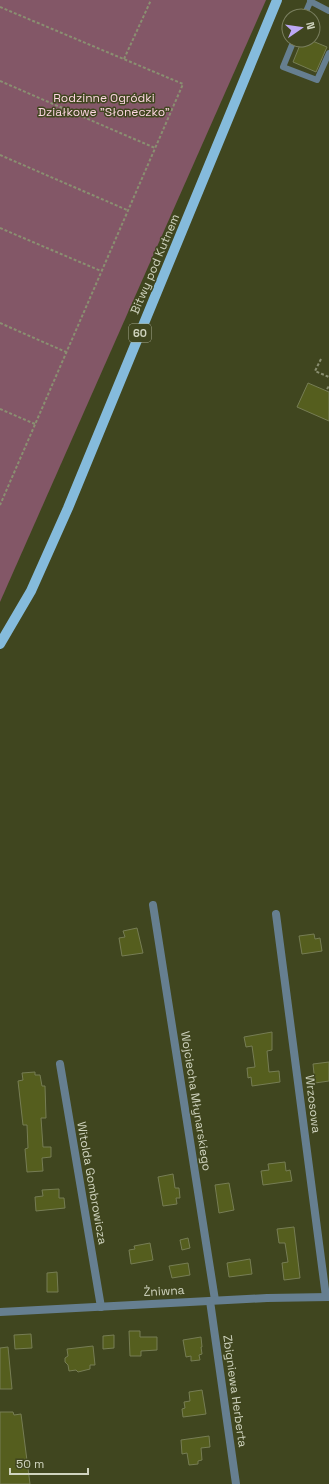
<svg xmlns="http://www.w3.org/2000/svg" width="329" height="1484" font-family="'Space Grotesk',sans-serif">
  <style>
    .green { fill: #835767 }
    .building { fill: #555e1e; stroke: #767d54 }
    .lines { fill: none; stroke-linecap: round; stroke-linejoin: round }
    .path { stroke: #8a8f71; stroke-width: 2; stroke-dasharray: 3 2; stroke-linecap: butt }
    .service { stroke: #667f90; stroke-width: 6 }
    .minor { stroke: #667f90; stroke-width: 8 }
    .primary { stroke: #85bbdc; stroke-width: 10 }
    .labels { text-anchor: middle; stroke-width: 3; stroke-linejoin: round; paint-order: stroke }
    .shield { fill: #40461f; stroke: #a5a98f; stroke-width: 1 }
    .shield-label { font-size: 11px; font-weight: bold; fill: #d0d4bf }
    .park-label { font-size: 12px; fill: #fdd6e2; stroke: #40461f }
    .street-label { font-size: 12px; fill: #d0d4bf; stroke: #40461f }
  </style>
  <rect width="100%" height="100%" fill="#40461f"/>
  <!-- green -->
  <path class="green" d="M0 0H266L0 602Z"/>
  <!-- building -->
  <g class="building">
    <path d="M302 40H310L327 47 316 72 293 62Z"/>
    <path d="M308 383 329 392V421L297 407Z"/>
    <path d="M137 928 143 953 122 956 119 938 125 937 123 931Z"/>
    <path d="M314 934 315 939 320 938 322 951 302 954 299 936Z"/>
    <path d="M272 1032V1050L267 1051 269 1072 279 1071 280 1082 252 1086 251 1077 248 1078 247 1068 255 1067 252 1046 246 1047 244 1037Z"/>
    <path d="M329 1062V1081L315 1083 313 1064Z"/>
    <path d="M35 1072V1075H40L42 1086H45L46 1118H41L43 1147H51V1157L42 1158 43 1171 27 1172 25 1149 28 1148 27 1125H23L18 1081 23 1080 22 1073Z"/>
    <path d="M285 1162 286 1171 290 1170 292 1181 263 1185 261 1171 269 1170 268 1164Z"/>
    <path d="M173 1174 175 1188H179L180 1198H176L177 1204 163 1206 158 1177Z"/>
    <path d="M229 1183 234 1210 219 1213 215 1185Z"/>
    <path d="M59 1189V1198H64L65 1208 36 1211 35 1197 43 1196 42 1190Z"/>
    <path d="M294 1227 300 1278 284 1280 282 1263 288 1262 285 1243H279L277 1229Z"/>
    <path d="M188 1238 190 1248 182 1250 180 1240Z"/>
    <path d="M150 1243 153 1260 131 1264 129 1250 135 1249 134 1246Z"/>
    <path d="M250 1259 252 1274 229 1277 227 1263Z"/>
    <path d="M188 1263 190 1275 172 1278 169 1266Z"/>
    <path d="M57 1272 58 1292H47V1273Z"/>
    <path d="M129 1331H140V1337H157V1350L141 1351V1356H130Z"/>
    <path d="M31 1334 32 1348 15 1349 14 1335Z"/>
    <path d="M114 1335V1348L103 1349V1336Z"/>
    <path d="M201 1337 202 1347H201L202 1354 199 1355 200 1360 191 1361V1356L186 1357 183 1340Z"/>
    <path d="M93 1346 95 1365H90V1369L78 1372 76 1370 69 1371 68 1365 65 1362V1358L68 1356 67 1349Z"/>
    <path d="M8 1347 12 1389H0V1348Z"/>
    <path d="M202 1390 206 1414 183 1417 182 1409 185 1408 184 1402 190 1401 189 1392Z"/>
    <path d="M0 1412H13L14 1415 21 1414 30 1484H0Z"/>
    <path d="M209 1436 210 1447 201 1448 202 1460 198 1461V1464L189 1465 187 1453 182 1454 181 1440Z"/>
  </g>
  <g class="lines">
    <!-- path -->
    <g class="path">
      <path d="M0 7 183 84 0 505"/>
      <path d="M124 59 151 0"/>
      <path d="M0 81 155 148"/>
      <path d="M0 155 127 210"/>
      <path d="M0 228 101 271"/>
      <path d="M0 323 66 352"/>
      <path d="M321 359 315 371 329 377"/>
      <path d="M327 389 329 386"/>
      <path d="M0 409 35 424"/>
    </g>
    <!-- service -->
    <g class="service">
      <path d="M310 1 329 11"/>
      <path d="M304 16 311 0"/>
      <path d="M294 40 283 67 317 80 329 53"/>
    </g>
    <!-- minor -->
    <g class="minor">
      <path d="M153 905 215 1300"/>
      <path d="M276 914 326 1297"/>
      <path d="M60 1064 101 1307"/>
      <path d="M210 1301 236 1484"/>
      <path d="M0 1312 267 1298 329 1297"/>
    </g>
    <!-- primary -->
    <path class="primary" d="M0 644 31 591 68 508 277 0"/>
  </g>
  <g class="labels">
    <!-- shield labels -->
    <rect class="shield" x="129" y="324" width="22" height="18" rx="3"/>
    <g class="shield-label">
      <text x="140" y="337">60</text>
    </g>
    <!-- park labels -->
    <g class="park-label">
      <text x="104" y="102">Rodzinne Ogródki<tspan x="104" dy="14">Działkowe "Słoneczko"</tspan></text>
    </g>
    <!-- street labels -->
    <g class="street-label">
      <text transform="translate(155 264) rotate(-67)" y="4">Bitwy pod Kutnem</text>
      <text transform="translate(196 1101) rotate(81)" y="4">Wojciecha Młynarskiego</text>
      <text transform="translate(313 1104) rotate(83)" y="4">Wrzosowa</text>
      <text transform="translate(92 1183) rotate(80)" y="4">Witolda Gombrowicza</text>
      <text transform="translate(164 1291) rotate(-3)" y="4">Żniwna</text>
      <text transform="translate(235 1391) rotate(82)" y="4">Zbigniewa Herberta</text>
    </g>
  </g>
  <!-- north arrow -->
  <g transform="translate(301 28) rotate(77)"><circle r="19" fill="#40461f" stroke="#7a7f5f"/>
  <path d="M0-3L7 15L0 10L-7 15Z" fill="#bea9f5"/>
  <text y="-6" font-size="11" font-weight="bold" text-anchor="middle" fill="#d0d4bf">N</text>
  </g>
  <!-- scale -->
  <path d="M10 1468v6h78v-6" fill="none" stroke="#d0d4bf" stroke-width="2"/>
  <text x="16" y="1468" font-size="12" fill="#d0d4bf" stroke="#40461f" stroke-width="3" paint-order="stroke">50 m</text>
</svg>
